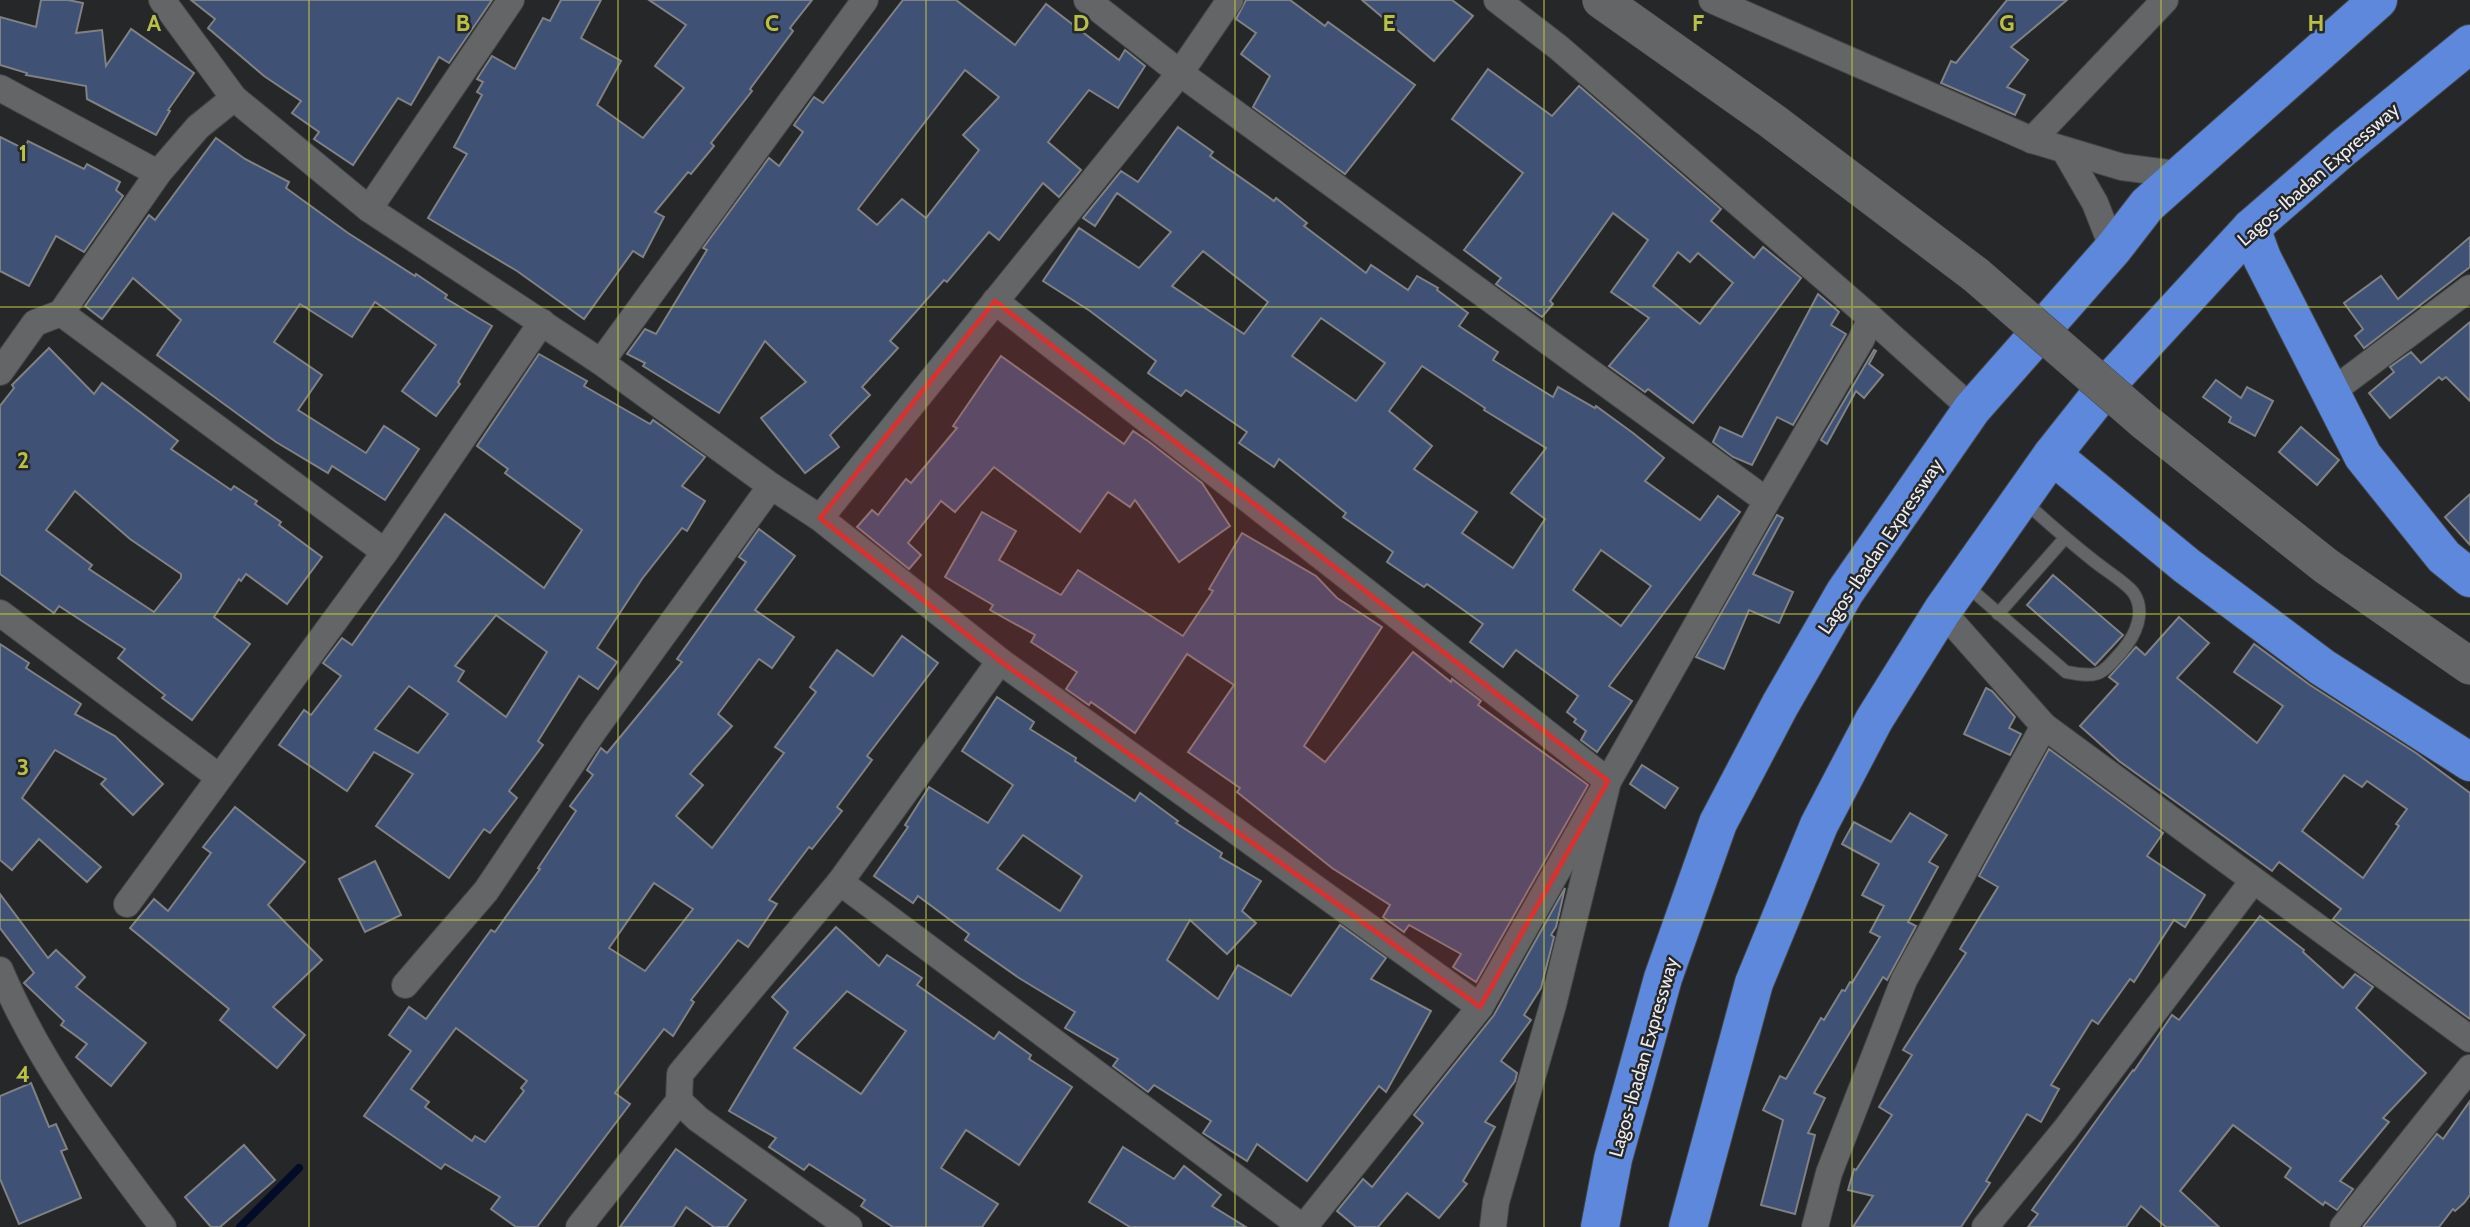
<svg xmlns="http://www.w3.org/2000/svg" width="2470" height="1227" font-family="Cabin,sans-serif">
  <style>
    .lines { fill: none; stroke-linecap: round; stroke-linejoin: round }
    .stream { stroke: #020b28; stroke-width: 8 }
    .building { fill: #3f5175; stroke: #808184; stroke-width: 2; fill-rule: evenodd }
    .service-casing { stroke: #444547; stroke-width: 14 }
    .minor-casing { stroke: #444547; stroke-width: 28 }
    .secondary-casing { stroke: #444547; stroke-width: 38 }
    .motorway-casing { stroke: #444547; stroke-width: 40 }
    .service { stroke: #636567; stroke-width: 12 }
    .minor { stroke: #636567; stroke-width: 26 }
    .secondary { stroke: #636567; stroke-width: 37 }
    .motorway { stroke: #5d88db; stroke-width: 38 }
    .secondary-bridge-casing { stroke: #444547; stroke-width: 38; stroke-linecap: butt }
    .secondary-bridge { stroke: #636567; stroke-width: 37 }
    .marked { fill: #d73232; fill-opacity: 0.2; stroke: #d73232; stroke-width: 5; stroke-linejoin: round }
    .grid { fill: none; stroke: #b9c046; stroke-width: 2; stroke-opacity: 0.55 }
    .labels { text-anchor: middle; stroke-width: 5; stroke-linejoin: round; paint-order: stroke }
    .street-label { font-size: 19px; fill: #ececee; stroke: #262729 }
    .grid-label { font-size: 23px; text-anchor: middle; font-weight: bold; fill: #b9c046; stroke: #262729; stroke-width: 5; stroke-linejoin: round; paint-order: stroke }
  </style>
  <rect width="100%" height="100%" fill="#262729"/>
  <g class="lines">
    <!-- stream -->
    <path class="stream" d="M240 1227 299 1168"/>
  </g>
  <!-- building -->
  <g class="building">
    <path d="M41 0H68L83 3 76 33 102 30 106 66 131 29 194 73 168 110 170 111 156 135 87 99 86 86 26 75 27 73 0 65V17L36 27Z"/>
    <path d="M191 0H492L449 63 439 57 411 105 398 98 353 165 314 139 319 132 292 113 301 101 264 76 208 28 215 19Z"/>
    <path d="M561 0H601L581 38 621 61 597 105 643 138 684 88 655 66 686 25 649 0H812L790 28 793 31 750 89 752 91 711 143 714 146 691 174 688 172 655 212 664 217 643 257 633 251 584 319 517 271 428 218 467 154 454 147 482 95 477 92 483 82 477 79 492 56 515 69 543 18 550 21Z"/>
    <path d="M903 0H956L1015 45 1046 4 1119 60 1125 50 1145 66 1118 108 1089 90 1048 142 1081 170 1059 197 1043 183 999 240 989 232 947 282 944 280 890 341 898 348 862 387 870 395 830 435 839 447 805 473 761 418 806 382 765 341 719 413 643 366 645 363 627 354 645 329 656 334 707 250 703 248 769 158 779 166 803 132 794 125 814 97 823 103ZM965 70 999 97 963 135 979 150 926 218 902 199 877 225 858 209Z"/>
    <path d="M1246 0H1290L1325 26 1328 22 1415 85 1345 174 1253 107 1270 76 1241 54 1256 33 1236 19Z"/>
    <path d="M1362 0H1452L1473 16 1434 61Z"/>
    <path d="M2007 0H2067L2011 47 2028 60 2007 87 2025 95 2015 115 1941 83 1951 61 1956 63Z"/>
    <path d="M1488 69 1552 116 1579 86 1721 209 1711 221 1754 258 1763 247 1801 278 1693 423 1648 389 1645 392 1609 366 1649 318 1611 292 1648 240 1613 213 1550 301 1553 304 1542 317 1496 284 1501 278 1464 250 1523 173 1452 119ZM1678 252 1690 262 1698 253 1733 283 1700 324 1653 286Z"/>
    <path d="M1178 127 1213 152 1210 156 1274 201 1276 198 1307 223 1304 226 1366 273 1371 265 1408 290 1417 276 1438 288 1437 290 1468 313 1459 326 1498 352 1493 360 1553 397 1558 387 1595 408 1596 406 1633 433 1664 458 1645 481 1700 520 1718 496 1740 512 1609 686 1632 701 1597 752 1581 740 1586 731 1574 722 1576 719 1567 712 1578 696 1516 650 1503 667 1470 642 1483 624 1427 584 1424 587 1387 562 1393 552 1343 517 1346 513 1279 459 1274 467 1239 443 1247 432 1186 390 1181 396 1148 373 1156 361 1090 311 1043 281 1079 228 1139 268 1171 232 1117 193 1095 226 1083 218 1121 171 1138 182ZM1203 251 1268 302 1244 334 1172 286ZM1321 318 1385 363 1356 401 1292 356ZM1422 366 1485 408 1484 410 1546 448 1511 493 1545 519 1513 568 1462 533 1477 512 1414 469 1432 446 1389 411ZM1601 550 1651 586 1621 626 1573 590Z"/>
    <path d="M0 137 24 149 28 141 84 169 87 164 120 182 116 190 123 196 84 252 56 236 29 286 0 271Z"/>
    <path d="M216 138 245 159 289 182 286 188 348 233 415 276 416 274 447 295 445 298 492 326 458 382 460 384 436 416 402 391 436 345 375 302 352 337 300 304 274 342 322 375 298 410 366 453 384 426 419 449 385 500 332 466 328 473 276 442 157 355 181 320 133 278 102 319 85 306 149 215 155 220Z"/>
    <path d="M2470 237V267L2364 348 2355 336 2363 329 2344 303 2381 276 2398 299Z"/>
    <path d="M1818 294 1839 312 1831 325 1846 334 1793 425 1777 417 1752 465 1733 457 1713 442 1720 427 1742 437Z"/>
    <path d="M2470 322V401L2446 377 2442 380 2439 377 2390 418 2369 393 2394 372 2390 367 2411 352 2421 363Z"/>
    <path d="M49 348 94 394 102 383 178 441 171 449 231 490 234 486 257 501 255 504 281 522 279 525 322 557 287 604 246 574 241 581 239 579 214 617 250 644 192 720 162 698 165 695 118 658 125 649 59 606 54 613 0 574V406L14 388 12 385ZM75 491 130 539 181 574V578L154 612 89 569 92 565 46 530Z"/>
    <path d="M1874 350 1876 351 1869 364 1883 375 1864 398 1856 391 1827 444 1821 440Z"/>
    <path d="M539 354 587 381 584 386 650 424 653 420 705 457 682 486 705 501 687 531 682 528 642 579 597 648 617 662 598 689 579 676 538 741 543 745 509 791 517 798 490 833 484 829 449 878 376 826 413 774 374 752 347 791 279 745 304 710 311 715 341 676 323 663 342 638 352 645 445 514 544 588 582 530 505 473 508 469 477 446ZM496 615 547 652 506 717 458 681 464 671 455 666ZM409 686 448 714 418 753 375 729Z"/>
    <path d="M1001 356 1124 444 1133 431 1148 441 1202 483 1230 526 1179 562 1135 500 1130 507 1108 492 1080 532 994 467 955 512 941 501 908 543 921 555 909 569 857 527 872 510 878 515 906 479 911 483 957 428 953 426Z"/>
    <path d="M2216 380 2241 398 2247 387 2273 401 2255 436 2229 422 2231 417 2203 397Z"/>
    <path d="M2301 427 2339 460 2317 485 2279 452Z"/>
    <path d="M2470 494V545L2445 517Z"/>
    <path d="M982 512 1016 531 999 560 1061 595 1078 570 1183 636 1213 591 1209 589 1242 533 1316 576 1337 598 1382 627 1304 746 1325 762 1413 652 1451 682 1452 679 1481 701 1478 705 1588 785 1476 982 1453 967 1461 954 1409 925 1404 932 1383 917 1390 905 1332 868 1237 792 1240 788 1188 752 1234 685 1187 654 1135 733 1091 702 1089 705 1066 689 1077 672 1031 642 1035 635 990 610 993 605 945 577Z"/>
    <path d="M1777 515 1783 518 1753 574 1793 592 1779 623 1749 610 1724 669 1696 657Z"/>
    <path d="M759 529 795 556 755 610 794 637 772 668 759 659 718 714 732 726 690 774 703 785 676 816 712 848 784 753 775 747 816 692 810 687 837 650 873 676 902 636 938 663 867 756 872 760 837 807 842 811 812 849 809 847 769 900 777 904 748 947 738 940 691 1000 694 1002 673 1036 664 1029 615 1093 630 1104 537 1227H516L491 1209 500 1197 445 1164 441 1169 364 1116 411 1051 389 1035 409 1007 426 1019 491 930 495 932 540 869 538 868 576 811 570 806 593 775 587 770 601 748 607 753 682 662 677 659 746 562 739 557ZM654 883 693 909 645 971 609 948ZM456 1028 527 1081 521 1088 524 1091 485 1142 475 1136 472 1141 425 1107 429 1102 411 1089Z"/>
    <path d="M2053 575 2123 635 2095 665 2027 605Z"/>
    <path d="M2179 617 2209 643 2177 678 2257 743 2283 706 2234 672 2254 644 2310 685 2416 753 2470 793V1019L2333 919 2341 909 2279 862 2272 871 2119 761 2080 726 2118 684 2109 677 2136 647 2145 655ZM2344 775 2362 787 2367 781 2407 809 2396 824 2399 826 2363 878 2302 831Z"/>
    <path d="M0 644 29 663 26 668 81 704 75 714 115 736 163 784 133 815 101 784 106 779 55 750 22 798 101 867 87 882 39 839 12 870 0 860Z"/>
    <path d="M1986 688 1992 691 2015 717 2009 728 2021 734 2010 755 1964 734Z"/>
    <path d="M997 697 1034 722 1030 729 1076 758 1075 761 1135 801 1140 793 1178 821 1176 823 1222 853 1220 857 1261 881 1242 911 1256 923 1227 954 1190 920 1167 960 1218 999 1238 965 1291 996 1340 925 1386 958 1371 979 1431 1011 1386 1092 1379 1086 1307 1181 1257 1144 1247 1161 1203 1133 1211 1121 1154 1085 1148 1092 1113 1066 1118 1059 1065 1028 1075 1012 1019 978 965 940 969 934 918 896 913 903 874 876 908 827 905 825 929 787 988 823 1013 785 962 751ZM1023 835 1082 876 1060 911 997 869Z"/>
    <path d="M2049 749 2163 833 2147 856 2205 895 2185 927 2174 920 2134 982 2130 979 2098 1024 2092 1020 2051 1085 2059 1089 2041 1122 2027 1114 1986 1181 1990 1183 1961 1227H1853L1873 1196 1848 1190 1854 1169 1856 1170 1892 1115 1879 1107 1912 1055 1903 1050 1966 953 1960 949 1998 887 1979 876Z"/>
    <path d="M1642 765 1678 788 1665 808 1630 784Z"/>
    <path d="M235 807 305 862 268 905 322 960 273 1007 305 1035 277 1068 220 1020 229 1009 130 928 154 899 168 911 211 853 203 847Z"/>
    <path d="M1910 813 1947 835 1929 862 1938 867 1908 922 1916 926 1887 980 1883 977 1814 1093 1825 1098 1808 1133 1815 1135 1795 1214 1761 1205 1783 1120 1763 1110 1780 1076 1786 1079 1821 1018 1824 1020 1842 990 1845 991 1850 982 1852 983 1880 937 1870 932 1884 906 1862 895 1879 864 1842 844 1854 822 1891 842Z"/>
    <path d="M375 861 401 915 365 932 339 879Z"/>
    <path d="M1565 888 1556 927 1551 935 1554 937 1541 988 1524 1015 1531 1020 1501 1061 1517 1073 1515 1081 1485 1122 1495 1127 1463 1181 1467 1184 1439 1218 1407 1193 1378 1227H1356L1337 1211 1363 1179 1372 1187 1423 1123 1414 1115 1494 1015Z"/>
    <path d="M0 894 48 958 56 950 85 977 76 987 146 1043 111 1086 76 1057 87 1044 61 1025 64 1021 24 983 34 973 0 928Z"/>
    <path d="M2260 916 2304 950 2303 952 2343 988 2355 974 2373 987 2356 1008 2426 1073 2383 1118 2389 1122 2340 1181 2353 1189 2337 1210 2325 1202 2323 1205 2285 1177 2291 1168 2233 1125 2180 1191 2219 1227H2166L2141 1206 2126 1227H2028L2038 1214 2032 1210 2106 1107 2133 1070 2134 1071 2172 1015 2179 1020Z"/>
    <path d="M836 927 879 966 887 955 922 978 917 985 994 1039 999 1032 1031 1055 1029 1059 1072 1087 1019 1165 966 1130 941 1168 998 1204 982 1227H893L861 1206 865 1200 809 1164 804 1170 769 1147 776 1138 729 1111 788 1012 772 997ZM847 991 906 1031 861 1094 794 1048Z"/>
    <path d="M31 1083 49 1127 56 1124 67 1149 61 1151 81 1198 19 1224 0 1179V1096Z"/>
    <path d="M2470 1101V1195L2464 1203 2455 1211 2453 1209 2439 1227H2363L2437 1134 2443 1139Z"/>
    <path d="M244 1145 275 1180 220 1227H211L185 1197Z"/>
    <path d="M1123 1147 1174 1179 1184 1166 1221 1195 1212 1206 1246 1227H1130L1089 1202Z"/>
    <path d="M676 1149 746 1200 727 1227H714L686 1207 673 1227H620Z"/>
  </g>
  <g class="lines">
    <defs>
      <g id="service">
        <path d="M1966 585 2066 672C2099 678 2100 676 2122 651 2135 636 2147 612 2133 592 2125 582 2105 570 2094 561 2070 542 2047 522 2024 501"/>
        <path d="M1998 614 2065 538"/>
      </g>
      <g id="minor">
        <path d="M162 0 234 98 369 209 601 362 771 486 820 518 1000 661 1480 1007"/>
        <path d="M1087 0 1180 73 1767 501"/>
        <path d="M1497 0 1558 47 1871 318 1972 409"/>
        <path d="M1712 0 2032 140 2122 167 2183 175"/>
        <path d="M0 88 152 170 159 172"/>
        <path d="M2032 140 2165 0"/>
        <path d="M2065 151 2095 203 2113 249"/>
        <path d="M369 209 511 0"/>
        <path d="M995 301 1608 781 1553 1005 1496 1202 1493 1227"/>
        <path d="M61 313 385 552"/>
        <path d="M601 362 865 0"/>
        <path d="M0 372 35 323 61 313 159 172 198 127 234 98"/>
        <path d="M2330 393 2470 288"/>
        <path d="M820 518 1180 73 1230 0"/>
        <path d="M1942 611 2044 726 2470 1039"/>
        <path d="M0 613 219 777"/>
        <path d="M840 882 1302 1227"/>
        <path d="M127 904 385 552 542 322"/>
        <path d="M0 970C40 1065 102 1146 163 1227"/>
        <path d="M405 985 486 891 595 729 771 486"/>
        <path d="M679 1101 698 1119 849 1227"/>
        <path d="M579 1227 679 1101 680 1074 840 882 1000 661"/>
        <path d="M1304 1227 1480 1007 1767 501 1861 340 1871 318"/>
        <path d="M1815 1227 1829 1173 1904 980 2044 726"/>
        <path d="M1985 1227 2065 1130 2253 881"/>
        <path d="M2343 1227 2470 1068"/>
      </g>
      <g id="secondary">
        <path d="M1601 0 1772 121 1976 275"/>
        <path d="M2145 422 2326 566 2470 666"/>
      </g>
      <g id="motorway">
        <path d="M2251 228 2262 258 2363 456 2444 557 2470 578"/>
        <path d="M2052 455 2187 566 2322 667 2470 762"/>
        <path d="M1600 1227 1613 1159 1663 978 1718 823 1780 705 1845 592 1972 409 2113 249 2147 205 2378 0"/>
        <path d="M1688 1227 1754 983 1819 825 1874 720 1942 611 2052 455 2113 378 2251 228 2343 148 2470 44"/>
      </g>
    </defs>
    <!-- service casing -->
    <use href="#service" class="service-casing"/>
    <!-- minor casing -->
    <use href="#minor" class="minor-casing"/>
    <!-- secondary casing -->
    <use href="#secondary" class="secondary-casing"/>
    <!-- motorway casing -->
    <use href="#motorway" class="motorway-casing"/>
    <!-- service -->
    <use href="#service" class="service"/>
    <!-- minor -->
    <use href="#minor" class="minor"/>
    <!-- secondary -->
    <use href="#secondary" class="secondary"/>
    <!-- motorway -->
    <use href="#motorway" class="motorway"/>
    <defs>
      <path id="secondary-bridge" d="M1976 275 2145 422"/>
    </defs>
    <!-- secondary-bridge casing -->
    <use href="#secondary-bridge" class="secondary-bridge-casing"/>
    <!-- secondary-bridge -->
    <use href="#secondary-bridge" class="secondary-bridge"/>
  </g>
  <!-- marked area -->
  <path class="marked" d="M995 301 1608 781 1480 1007 1000 661 820 518Z"/>
  <!-- grid -->
  <path class="grid" d="M309 0V1227M618 0V1227M926 0V1227M1235 0V1227M1544 0V1227M1852 0V1227M2161 0V1227M0 307H2470M0 614H2470M0 920H2470"/>
  <g class="labels">
    <!-- street labels -->
    <g class="street-label">
      <text transform="translate(2318 174) rotate(-41)" y="7">Lagos-Ibadan Expressway</text>
      <text transform="translate(1880 546) rotate(-56)" y="7">Lagos-Ibadan Expressway</text>
      <text transform="translate(1643 1057) rotate(-74)" y="7">Lagos-Ibadan Expressway</text>
    </g>
  </g>
  <g class="grid-label">
    <text x="154" y="31">A</text>
    <text x="463" y="31">B</text>
    <text x="772" y="31">C</text>
    <text x="1081" y="31">D</text>
    <text x="1389" y="31">E</text>
    <text x="1698" y="31">F</text>
    <text x="2007" y="31">G</text>
    <text x="2316" y="31">H</text>
    <text x="23" y="161">1</text>
    <text x="23" y="468">2</text>
    <text x="23" y="775">3</text>
    <text x="23" y="1082">4</text>
  </g>
</svg>
